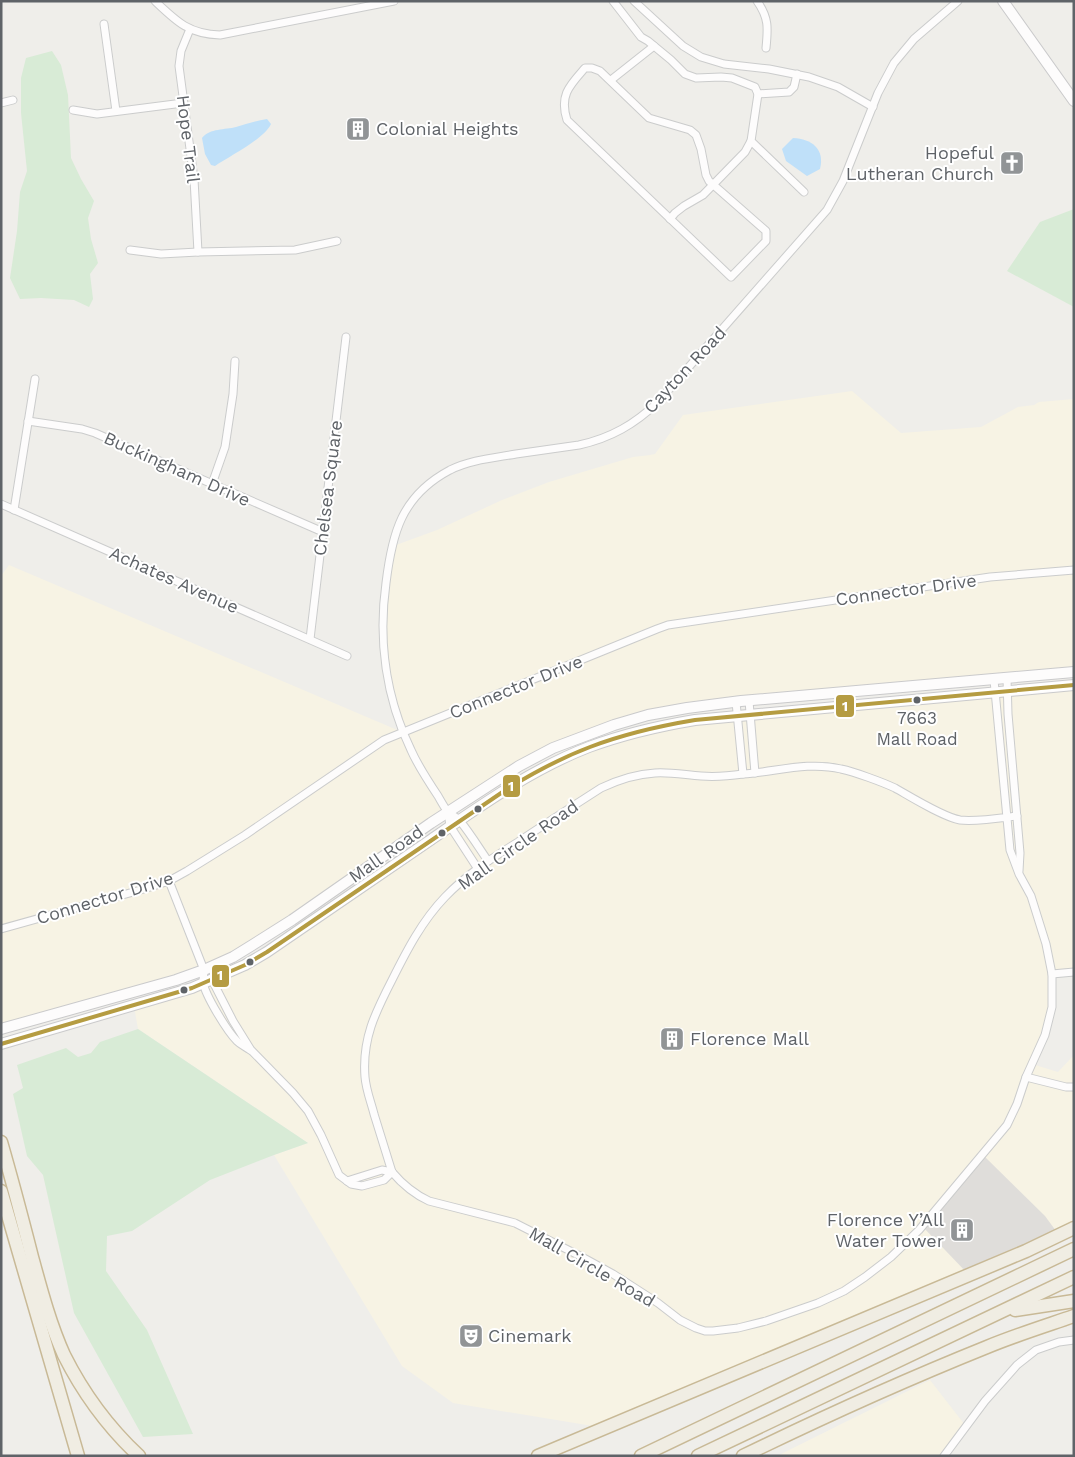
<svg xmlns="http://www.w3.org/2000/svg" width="1075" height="1457" font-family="'Work Sans',sans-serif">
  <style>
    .commercial { fill: #f7f3e4 }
    .industrial { fill: #dfddda }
    .green { fill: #d8ebd6 }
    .water { fill: #bfe0f9 }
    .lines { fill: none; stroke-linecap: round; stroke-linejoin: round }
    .street-casing { stroke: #cbcccc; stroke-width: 9 }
    .secondary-casing { stroke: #cacacb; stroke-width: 12 }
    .highway-casing { stroke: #c8b996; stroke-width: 15 }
    .street { stroke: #fdfcfc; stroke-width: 7 }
    .secondary { stroke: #fdfcfc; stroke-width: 10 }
    .highway { stroke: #f0ede3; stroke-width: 12 }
    .bus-1-casing { stroke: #fff; stroke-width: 8 }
    .bus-1 { stroke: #b59c42; stroke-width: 4 }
    .bus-dot { fill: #5f6368; stroke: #fff; stroke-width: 2 }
    .labels { text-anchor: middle; stroke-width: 4; stroke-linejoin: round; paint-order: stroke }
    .bus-label { font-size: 17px; fill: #5f6368; stroke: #fff }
    .poi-label { font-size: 18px; fill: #5f6368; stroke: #fff; text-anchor: start }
    .street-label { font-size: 18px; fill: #5f6368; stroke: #fff }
    .line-badge { stroke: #fff; stroke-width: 2 }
    .badge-label { font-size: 14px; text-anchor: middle; font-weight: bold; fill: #fff }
  </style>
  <rect width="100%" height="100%" fill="#efeeea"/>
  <!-- commercial -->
  <g class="commercial">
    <path d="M852 391 901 433 981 427 1018 407 1034 405 1039 402 1074 399V672L747 701 614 725 508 773 292 920 204 970 1 1029V576L9 565 402 732 383 642 389 552 396 549V545L437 530 502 500 549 482 633 457 650 455 655 454 683 415Z"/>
    <path d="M1074 685V972L1052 975V1007L1032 1064 1058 1072 1074 1055V1228L969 1275 605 1428 453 1403 402 1366 274 1155 308 1143 138 1029 134 1006 245 965 553 764 653 728Z"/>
    <path d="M930 1380 965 1425 944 1456H777Z"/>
  </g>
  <!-- industrial -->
  <path class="industrial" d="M982 1154 1045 1216 1059 1235 969 1275 922 1226Z"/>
  <!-- green -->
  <g class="green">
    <path d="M52 51 61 65 68 95 71 158 81 179 94 201 88 218 91 239 98 263 90 274 93 299 89 307 74 300 41 298 20 299 10 278 17 231 20 192 27 171 21 113V78L26 58Z"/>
    <path d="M1074 209V307L1007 271 1040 222Z"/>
    <path d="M138 1029 308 1143 274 1155 210 1180 132 1231 107 1236 106 1271 147 1330 193 1434 143 1437 74 1313 43 1175 27 1156 13 1094 23 1088 17 1065 66 1048 78 1057 91 1053 100 1042Z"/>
  </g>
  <!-- water -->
  <g class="water">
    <path d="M267 119 271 124C264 139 230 156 215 166L211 165 205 154 202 138C210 128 225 130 236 127 246 124 256 121 267 119Z"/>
    <path d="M793 138C812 139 825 149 820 169L807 176 786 161 782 149Z"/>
  </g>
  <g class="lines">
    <defs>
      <g id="street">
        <path d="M155 1C177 22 189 34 220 35L394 1"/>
        <path d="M613 1 641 37 648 41 671 60 685 74 696 78 721 77 732 78 755 87 758 94 751 141 804 192"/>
        <path d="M634 1 683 46 701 57 724 64 769 69 809 77 838 87 873 107"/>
        <path d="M757 1C769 18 768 28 766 48"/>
        <path d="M104 24 116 111"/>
        <path d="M190 29 181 51 179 66 194 179 198 252"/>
        <path d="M585 68H592L600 71 649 118 690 130 696 135 701 149 706 175 709 181 766 231V241L731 277 567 120C559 95 570 85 585 68Z"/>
        <path d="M611 80 654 46"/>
        <path d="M758 94 789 92 794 87 797 74"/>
        <path d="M1 103 13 100"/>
        <path d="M73 110 97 114 183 103"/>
        <path d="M670 219 675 213 684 206 703 195 745 152 751 141"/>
        <path d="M130 250 161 254 198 252 295 250 337 241"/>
        <path d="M28 421 82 429 95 433 323 532"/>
        <path d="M212 484 225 447 233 394 235 361"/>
        <path d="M1 504 347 656"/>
        <path d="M14 510 35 379"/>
        <path d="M310 639 346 337"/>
        <path d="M1007 678 1008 714 1020 853 1019 871"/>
        <path d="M994 680 1010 850 1019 874 1031 896 1046 944 1052 974V1007L1045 1035 1026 1077 1017 1104 1007 1125 919 1230 891 1257 865 1277 844 1291 818 1303 766 1321 738 1328 713 1331H705L696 1328 680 1320 658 1303 613 1274 582 1257 515 1223 429 1201C414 1194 403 1185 392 1172 386 1153 380 1133 374 1114 371 1102 366 1090 365 1077 362 1039 375 1013 392 980 407 950 422 921 445 897 466 875 492 858 518 842 545 824 573 806 601 788 618 780 636 774 655 773 670 772 686 775 701 776 714 777 729 776 743 774 775 772 808 761 841 769 855 772 882 782 895 788 911 797 943 817 960 820 975 822 1001 818 1017 816"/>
        <path d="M749 701 755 773"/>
        <path d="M736 702 743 774"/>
        <path d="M448 812 450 826 478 869"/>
        <path d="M488 861C479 848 470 833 460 821 457 817 451 815 448 812 444 807 441 801 438 796 428 781 418 766 411 750 386 698 378 640 386 583 392 534 401 496 450 470 470 460 493 458 516 454 537 451 558 448 579 445 611 438 635 424 658 402L827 210 843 181 878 93 894 63 914 39 958 1"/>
        <path d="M169 881 204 970C204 974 203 978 203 982 205 995 227 1031 237 1041 241 1045 246 1047 250 1050"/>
        <path d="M1 929 144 889 169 881 187 871 245 835 384 740 657 629 668 625 990 577 1074 570"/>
        <path d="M1052 974 1074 972"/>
        <path d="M211 978 233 1021 251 1050 293 1093 308 1111 321 1135 339 1175 351 1184 362 1186 384 1180 392 1172"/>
        <path d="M1026 1077 1066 1087H1074"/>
        <path d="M347 1181 382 1170 392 1172"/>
        <path d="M944 1456 985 1401 1017 1365 1036 1350 1059 1342 1074 1340"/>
      </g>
      <g id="secondary">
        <path d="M1003 1 1074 101"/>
        <path d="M1 1029 176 980 204 970 233 957 254 944 292 920 431 823 519 766 553 748 614 725 648 715 687 708 741 701 1074 672"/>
        <path d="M1 1044 192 988 245 965 267 952C321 915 375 878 429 841 480 806 532 769 589 747 624 734 659 726 695 720L1074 685"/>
      </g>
      <g id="highway">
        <path d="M1 1142C12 1180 22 1218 32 1257 41 1290 50 1324 64 1355 83 1393 108 1427 139 1456"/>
        <path d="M1 1191 78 1456"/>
        <path d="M1015 1310 1074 1301"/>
        <path d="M538 1456 1026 1251 1074 1228"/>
        <path d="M641 1456 1074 1249"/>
        <path d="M698 1456 1074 1277"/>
        <path d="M743 1456C823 1417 905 1380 987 1347 1016 1335 1045 1326 1074 1316"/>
      </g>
    </defs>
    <!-- street casing -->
    <use href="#street" class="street-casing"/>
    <!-- secondary casing -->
    <use href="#secondary" class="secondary-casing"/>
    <!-- highway casing -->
    <use href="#highway" class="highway-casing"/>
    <!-- street -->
    <use href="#street" class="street"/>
    <!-- secondary -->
    <use href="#secondary" class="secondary"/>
    <!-- highway -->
    <use href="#highway" class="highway"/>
    <defs>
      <path id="bus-1" d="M1 1044 192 988 245 965 267 952 507 789C533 773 561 758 590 747 624 734 659 726 695 720L1074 685"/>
    </defs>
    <!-- bus-1 casing -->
    <use href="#bus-1" class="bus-1-casing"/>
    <!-- bus-1 -->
    <use href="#bus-1" class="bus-1"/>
  </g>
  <!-- icons -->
  <defs>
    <symbol id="building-square" viewBox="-11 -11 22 22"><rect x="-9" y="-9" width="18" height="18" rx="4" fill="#919496" stroke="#fff"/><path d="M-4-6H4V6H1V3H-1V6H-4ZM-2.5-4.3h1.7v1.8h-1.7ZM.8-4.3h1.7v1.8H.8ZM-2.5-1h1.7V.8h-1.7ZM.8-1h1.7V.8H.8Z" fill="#fff"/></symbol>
    <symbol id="church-square" viewBox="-11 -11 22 22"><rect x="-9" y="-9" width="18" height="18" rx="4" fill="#919496" stroke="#fff"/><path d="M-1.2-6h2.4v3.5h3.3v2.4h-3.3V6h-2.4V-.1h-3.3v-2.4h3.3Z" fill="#fff"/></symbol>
    <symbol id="theatre-square" viewBox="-11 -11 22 22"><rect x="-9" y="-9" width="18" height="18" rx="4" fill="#919496" stroke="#fff"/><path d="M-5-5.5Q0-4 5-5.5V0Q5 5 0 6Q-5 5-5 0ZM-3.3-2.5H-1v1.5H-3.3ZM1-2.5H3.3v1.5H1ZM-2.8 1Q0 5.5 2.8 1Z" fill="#fff"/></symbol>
  </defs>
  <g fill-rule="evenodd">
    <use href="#building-square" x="344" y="115" width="28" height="28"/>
    <use href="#church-square" x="998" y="149" width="28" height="28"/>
    <use href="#building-square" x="658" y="1025" width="28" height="28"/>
    <use href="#building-square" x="948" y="1216" width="28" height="28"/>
    <use href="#theatre-square" x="457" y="1322" width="28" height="28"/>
  </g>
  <!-- markers -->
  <g class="bus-dot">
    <circle cx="917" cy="700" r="4.5"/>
    <circle cx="478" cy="809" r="4.5"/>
    <circle cx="442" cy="833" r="4.5"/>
    <circle cx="250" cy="962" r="4.5"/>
    <circle cx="184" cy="990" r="4.5"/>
  </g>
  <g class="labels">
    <!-- bus labels -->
    <g class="bus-label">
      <text x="917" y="724">7663<tspan x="917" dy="21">Mall Road</tspan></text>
    </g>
    <!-- poi labels -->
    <g class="poi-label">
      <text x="376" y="135">Colonial Heights</text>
      <text x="994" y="159" text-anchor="end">Hopeful<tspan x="994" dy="21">Lutheran Church</tspan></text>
      <text x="690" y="1045">Florence Mall</text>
      <text x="944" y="1226" text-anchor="end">Florence Y’All<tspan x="944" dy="21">Water Tower</tspan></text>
      <text x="488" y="1342">Cinemark</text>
    </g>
    <!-- street labels -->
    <g class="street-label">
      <text transform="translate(188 139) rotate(83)" y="6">Hope Trail</text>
      <text transform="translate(685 370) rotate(-47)" y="6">Cayton Road</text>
      <text transform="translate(177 469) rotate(24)" y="6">Buckingham Drive</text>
      <text transform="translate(328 488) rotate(-83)" y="6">Chelsea Square</text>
      <text transform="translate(174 580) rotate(24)" y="6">Achates Avenue</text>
      <text transform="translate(906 590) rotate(-8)" y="6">Connector Drive</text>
      <text transform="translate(516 687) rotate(-22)" y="6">Connector Drive</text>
      <text transform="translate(518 845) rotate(-35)" y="6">Mall Circle Road</text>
      <text transform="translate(386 854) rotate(-35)" y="6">Mall Road</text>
      <text transform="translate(105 898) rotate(-17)" y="6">Connector Drive</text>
      <text transform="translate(592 1267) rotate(30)" y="6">Mall Circle Road</text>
    </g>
  </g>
  <g class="line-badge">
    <rect x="835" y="694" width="20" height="24" rx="5" fill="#b59c42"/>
    <rect x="502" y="774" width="19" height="24" rx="5" fill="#b59c42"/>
    <rect x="211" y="964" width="19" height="24" rx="5" fill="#b59c42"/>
  </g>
  <g class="badge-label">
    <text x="845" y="711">1</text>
    <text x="511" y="791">1</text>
    <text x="220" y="980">1</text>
  </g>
  <!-- border -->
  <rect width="1075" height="1457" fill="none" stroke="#5f6368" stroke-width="5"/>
</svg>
